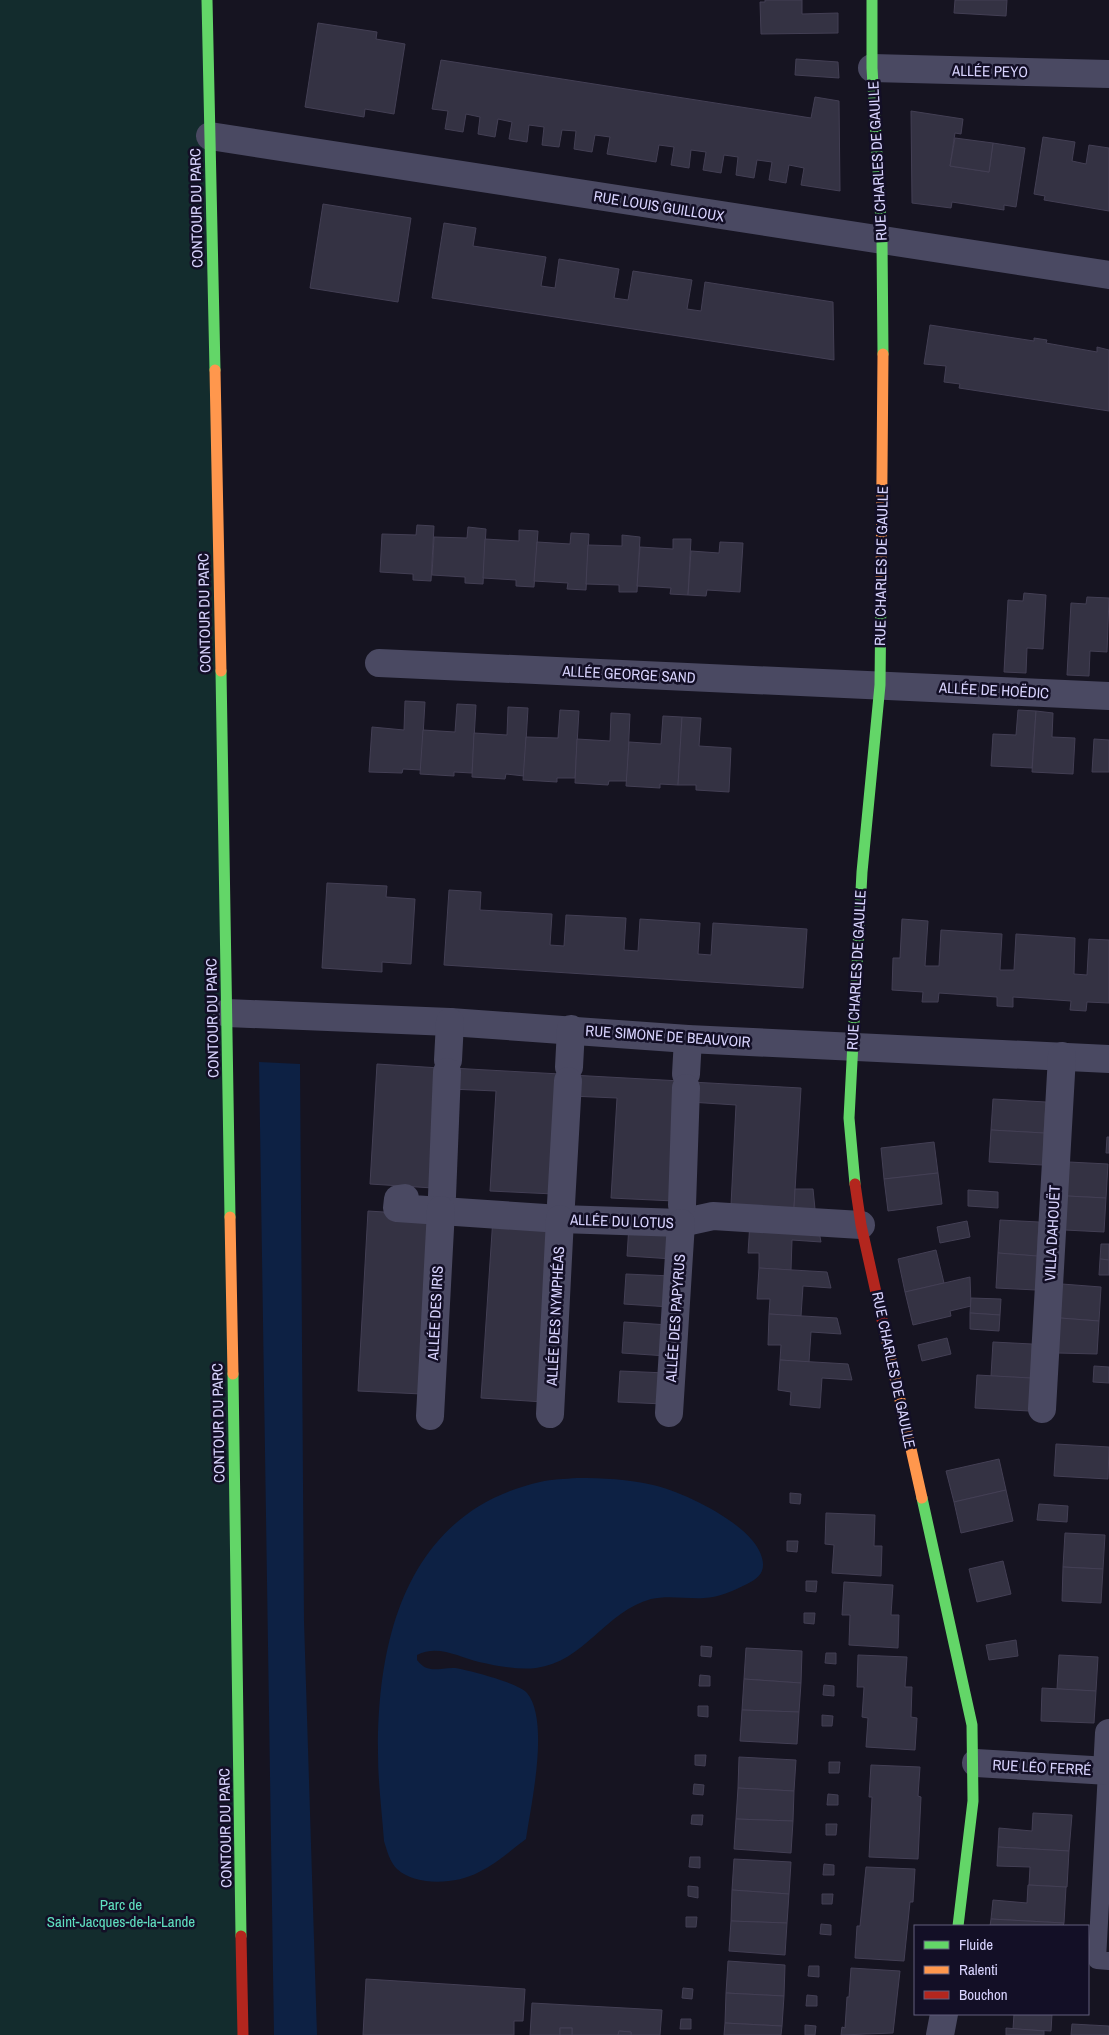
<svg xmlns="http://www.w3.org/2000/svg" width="1109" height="2035" viewBox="0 0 1109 2035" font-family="'Archivo Narrow',sans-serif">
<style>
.green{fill:#132c2d}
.water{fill:#0d2144}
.building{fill:#343243;stroke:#433f54}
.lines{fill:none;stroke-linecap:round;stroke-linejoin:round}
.lane{stroke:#4a4962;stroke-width:18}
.street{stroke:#4a4962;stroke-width:28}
.fast{stroke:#63d668;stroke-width:11}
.slow{stroke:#ff974d;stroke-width:11}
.jam{stroke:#b3261e;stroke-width:11}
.labels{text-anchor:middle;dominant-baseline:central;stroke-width:5;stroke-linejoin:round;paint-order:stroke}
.street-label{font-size:15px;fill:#d9d4ff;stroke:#130f26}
.park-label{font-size:15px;fill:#5fe0c0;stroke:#130f26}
</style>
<rect width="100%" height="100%" fill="#161421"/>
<polygon class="green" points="0,0 207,0 243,2035 0,2035"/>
<g class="water">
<polygon points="259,1062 300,1064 304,1621 317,2035 274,2035"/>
<path d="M577,1478C603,1478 628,1479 653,1485C684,1492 754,1525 762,1558C766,1572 758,1579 747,1584C733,1591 720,1597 704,1598C687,1599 668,1595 651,1599C606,1611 584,1662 536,1668C518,1670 497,1666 479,1662C459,1657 438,1644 417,1655V1660C428,1675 440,1667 455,1668C468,1670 519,1683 527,1693C550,1721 531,1804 526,1839C511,1850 496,1864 479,1872C457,1884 417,1887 397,1869C390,1862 387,1851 384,1841C382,1813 378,1783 378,1754C377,1636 408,1512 540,1482C552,1479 565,1479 577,1478Z"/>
</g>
<g class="building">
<polygon points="765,0 802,0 802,14 838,13 838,33 761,34 760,2 765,2"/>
<polygon points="955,0 1007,0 1006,16 954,13"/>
<polygon points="318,23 377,32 376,39 405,44 394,114 365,109 364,117 305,107"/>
<polygon points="796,59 838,62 839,78 795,75"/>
<polygon points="441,60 811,118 815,97 839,101 840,191 801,185 804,168 789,165 786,183 769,180 772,162 757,160 754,178 736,175 738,157 724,155 721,173 703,170 706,152 691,150 689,168 671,165 674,147 659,145 656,162 607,154 610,137 595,135 592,152 574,149 576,131 562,130 559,147 542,145 544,127 529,125 527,142 509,139 512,122 498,119 495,137 478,134 480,117 466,114 463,132 445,129 448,111 432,109"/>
<polygon points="911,111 963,119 961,134 955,133 950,166 989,172 993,143 1025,148 1016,207 1004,205 1004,210 952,202 951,208 912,203"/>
<polygon points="1043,137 1075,142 1072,161 1086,164 1089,145 1109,148 1109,211 1044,200 1045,196 1034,194"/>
<polygon points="955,138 993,143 989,172 950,166"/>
<polygon points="323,204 411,218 398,302 310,288"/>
<polygon points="444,223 476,228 473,246 546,257 541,286 555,288 559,259 619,269 614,298 628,300 633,271 692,280 687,309 701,311 705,282 833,302 834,360 432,298"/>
<polygon points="930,325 1034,341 1034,338 1047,340 1046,343 1097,352 1097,347 1109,350 1109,411 959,388 960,384 944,382 946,366 924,364"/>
<polygon points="417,525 434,526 431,581 413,580 413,574 380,572 382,534 416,535"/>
<polygon points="468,527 486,529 483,584 465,583 465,577 432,575 434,537 467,538"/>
<polygon points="519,530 538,531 534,587 516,586 516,580 483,578 485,539 519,541"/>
<polygon points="571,533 589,534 586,590 567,589 568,583 534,581 537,542 570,544"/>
<polygon points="622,535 640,537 637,592 619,592 619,585 586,584 588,545 622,546"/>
<polygon points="673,539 691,539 688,595 670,594 671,588 637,586 640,547 673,549"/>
<polygon points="720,542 743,543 740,592 707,590 706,596 688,595 691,551 719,553"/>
<polygon points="1024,593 1046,595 1043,649 1027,648 1026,673 1004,672 1008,600 1023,601"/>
<polygon points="1087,597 1109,598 1107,652 1090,651 1089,676 1067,675 1071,603 1086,604"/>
<polygon points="405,701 425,702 421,770 403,769 402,773 369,772 372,727 404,730"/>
<polygon points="457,704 476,705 472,773 454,772 454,776 420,774 423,730 455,732"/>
<polygon points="508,707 528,708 524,776 506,774 505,779 472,777 474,733 507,735"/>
<polygon points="560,710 579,711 575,778 557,778 557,782 523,780 526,737 558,738"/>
<polygon points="1018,710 1036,711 1032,768 991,766 993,734 1016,735"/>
<polygon points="1036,711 1053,713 1052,737 1075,738 1073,774 1032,772"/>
<polygon points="611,713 630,714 627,781 609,781 608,785 575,783 577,739 610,741"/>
<polygon points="663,716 682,717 678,785 660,784 660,788 626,786 629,742 661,744"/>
<polygon points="682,717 701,718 699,746 731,748 729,792 696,790 696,785 678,785"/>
<polygon points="1094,739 1109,740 1109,772 1092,772"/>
<polygon points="327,883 387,886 386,897 415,899 411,964 382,962 382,972 322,968"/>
<polygon points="449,890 481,892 480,910 552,914 550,945 564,946 566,915 626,918 624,950 638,951 640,919 700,923 698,954 711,955 713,923 807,929 803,988 444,965"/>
<polygon points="902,919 928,921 925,966 939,966 941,930 1002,934 1000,970 1014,970 1016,934 1075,938 1074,974 1087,975 1089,939 1109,940 1109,1003 1087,1002 1086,1011 1070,1010 1071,1001 1013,997 1013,1007 997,1006 997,997 939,993 938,1002 922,1002 923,992 892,990 893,958 900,958"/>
<polygon points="377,1064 440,1068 433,1188 370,1184"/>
<polygon points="451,1068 560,1074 554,1194 490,1191 496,1091 450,1089"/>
<polygon points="571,1075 681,1081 674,1201 611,1198 617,1098 570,1096"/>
<polygon points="691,1082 801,1088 794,1208 731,1205 736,1105 690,1102"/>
<polygon points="993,1099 1046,1102 1044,1133 991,1130"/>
<polygon points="991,1130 1044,1133 1043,1165 989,1162"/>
<polygon points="1107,1137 1109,1137 1109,1153 1106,1153"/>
<polygon points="934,1142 938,1173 884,1179 881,1148"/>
<polygon points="1069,1162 1108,1164 1106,1198 1067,1196"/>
<polygon points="938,1173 942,1204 888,1211 884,1179"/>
<polygon points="795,1189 813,1189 815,1209 794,1208"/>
<polygon points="968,1190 998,1192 998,1208 968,1206"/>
<polygon points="1067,1196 1106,1198 1104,1232 1065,1230"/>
<polygon points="368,1211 432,1215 422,1394 358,1391"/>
<polygon points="493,1217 556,1221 544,1402 481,1398"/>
<polygon points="1000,1220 1039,1222 1037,1256 998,1253"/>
<polygon points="967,1221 970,1237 940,1243 937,1227"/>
<polygon points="750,1222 818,1226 821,1242 792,1240 791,1270 759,1268 759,1253 748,1253"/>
<polygon points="629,1225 675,1228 673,1259 627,1256"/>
<polygon points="1101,1244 1109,1244 1109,1260 1100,1259"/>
<polygon points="936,1250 944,1283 905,1292 898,1259"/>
<polygon points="998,1253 1037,1256 1036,1290 996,1288"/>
<polygon points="1100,1259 1109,1260 1109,1275 1099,1275"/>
<polygon points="759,1268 827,1272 831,1288 803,1286 801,1316 769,1314 770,1299 757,1299"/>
<polygon points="626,1274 672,1276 670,1307 624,1304"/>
<polygon points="970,1277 971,1306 950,1311 951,1316 913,1325 905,1292"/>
<polygon points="1062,1284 1101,1287 1099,1321 1060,1318"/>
<polygon points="971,1298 1001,1299 1000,1315 970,1313"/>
<polygon points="970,1313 1000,1315 999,1331 970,1329"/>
<polygon points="769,1314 837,1318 841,1334 811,1332 809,1362 780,1360 781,1345 768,1345"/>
<polygon points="1060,1318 1099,1321 1097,1354 1058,1353"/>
<polygon points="624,1322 668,1325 667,1356 622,1353"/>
<polygon points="947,1338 951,1354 922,1361 918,1345"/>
<polygon points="993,1342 1032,1344 1031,1378 991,1376"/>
<polygon points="780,1360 848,1364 852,1380 822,1378 820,1408 790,1405 791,1392 778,1390"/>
<polygon points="1094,1366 1109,1367 1109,1383 1093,1382"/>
<polygon points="620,1371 666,1373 664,1404 618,1402"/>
<polygon points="977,1375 1031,1378 1029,1411 975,1408"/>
<polygon points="1056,1444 1109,1447 1108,1479 1054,1476"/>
<polygon points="999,1459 1006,1490 954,1502 946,1471"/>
<polygon points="1006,1490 1013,1521 961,1533 954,1502"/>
<polygon points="790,1493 801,1494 800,1504 790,1503"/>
<polygon points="1039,1504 1068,1506 1067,1522 1037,1520"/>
<polygon points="826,1513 875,1515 874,1546 882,1546 881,1576 832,1573 834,1545 825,1544"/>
<polygon points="1065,1533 1105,1535 1103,1569 1063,1567"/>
<polygon points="787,1541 798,1541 797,1552 787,1551"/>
<polygon points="1003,1561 1011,1594 977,1602 969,1569"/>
<polygon points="1063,1567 1103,1569 1101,1603 1062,1601"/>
<polygon points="806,1581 817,1581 816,1592 806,1591"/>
<polygon points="844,1582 893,1585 891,1615 899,1615 898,1648 849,1645 850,1615 842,1615"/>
<polygon points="804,1613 815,1613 814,1624 804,1623"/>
<polygon points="1016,1640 1018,1656 989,1660 986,1645"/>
<polygon points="701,1646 712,1647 711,1657 701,1656"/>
<polygon points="746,1648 802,1651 801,1683 744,1679"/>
<polygon points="826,1653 836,1653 836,1664 825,1663"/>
<polygon points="858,1655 907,1657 905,1687 912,1687 911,1717 917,1718 915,1750 866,1747 868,1718 862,1717 864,1687 857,1687"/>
<polygon points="1059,1655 1098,1657 1096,1691 1057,1689"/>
<polygon points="700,1675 710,1676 710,1686 699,1686"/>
<polygon points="744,1679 801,1683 799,1712 742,1710"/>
<polygon points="824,1685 834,1686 834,1696 823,1695"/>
<polygon points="1042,1688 1096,1691 1094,1723 1041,1721"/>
<polygon points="698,1706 708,1706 708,1717 698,1716"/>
<polygon points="742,1710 799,1712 797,1744 740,1741"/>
<polygon points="822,1715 833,1716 832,1726 822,1726"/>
<polygon points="695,1755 706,1755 705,1766 695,1765"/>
<polygon points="739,1757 796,1760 794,1791 738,1788"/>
<polygon points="829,1762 840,1762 839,1773 829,1773"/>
<polygon points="871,1765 920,1767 918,1796 921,1797 918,1859 869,1857 872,1797 869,1797"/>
<polygon points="694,1784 704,1785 703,1795 693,1794"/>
<polygon points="738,1788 794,1791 793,1821 736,1819"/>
<polygon points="828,1794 838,1795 838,1805 827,1805"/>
<polygon points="1033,1813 1072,1815 1069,1851 998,1847 999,1828 1032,1831"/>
<polygon points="692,1815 703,1815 702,1825 691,1824"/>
<polygon points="736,1819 793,1821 791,1853 734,1849"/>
<polygon points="826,1824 837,1824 836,1835 826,1835"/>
<polygon points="998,1847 1069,1851 1067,1887 1029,1885 1030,1867 997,1866"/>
<polygon points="690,1857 700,1857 700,1868 689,1867"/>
<polygon points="734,1859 791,1862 789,1894 732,1890"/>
<polygon points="824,1864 834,1865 834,1875 823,1875"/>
<polygon points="866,1867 915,1869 913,1902 910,1902 904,1961 855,1958 857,1926 860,1926"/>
<polygon points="1028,1885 1066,1887 1064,1923 991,1919 993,1900 1027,1903"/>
<polygon points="688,1886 698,1887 698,1898 688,1896"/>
<polygon points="732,1890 789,1894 787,1923 731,1921"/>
<polygon points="822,1894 833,1894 832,1904 822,1904"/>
<polygon points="686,1917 697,1917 696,1927 686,1927"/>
<polygon points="991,1919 1064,1923 1063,1926 990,1926"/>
<polygon points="731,1921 787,1923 785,1955 729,1951"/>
<polygon points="821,1924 831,1925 831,1935 820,1934"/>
<polygon points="728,1961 785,1965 784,1996 726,1993"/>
<polygon points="809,1966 819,1966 819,1977 808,1976"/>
<polygon points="851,1968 900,1971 893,2033 841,2035 842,2027 845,2028 847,1997 849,1997"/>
<polygon points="366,1979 525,1989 523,2021 514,2021 514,2035 363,2035"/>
<polygon points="683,1988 693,1989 692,1999 682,1998"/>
<polygon points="726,1993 784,1996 782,2026 725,2023"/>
<polygon points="807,1995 817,1996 817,2006 806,2006"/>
<polygon points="532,2003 662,2010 660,2035 631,2035 631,2032 619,2031 618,2035 572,2035 572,2028 560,2028 560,2035 530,2035"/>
<polygon points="1014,2014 1052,2014 1051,2031 1013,2029"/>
<polygon points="681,2019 691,2019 691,2029 680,2029"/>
<polygon points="725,2023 782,2026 781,2035 724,2035"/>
<polygon points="1072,2024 1109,2026 1109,2035 1071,2035"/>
<polygon points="805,2025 816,2026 815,2035 805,2035"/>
<rect x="560" y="2028" width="12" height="7"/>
<polygon points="1006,2028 1044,2031 1044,2035 1006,2035"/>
<polygon points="619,2031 631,2032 631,2035 618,2035"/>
</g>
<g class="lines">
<polyline class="lane" points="1107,1771 1097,1960 1109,1961"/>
<g class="street">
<polyline points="872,68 1109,74"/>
<polyline points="210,136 1109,275"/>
<polyline points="379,663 1109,696"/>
<polyline points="227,1013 450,1022 688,1039 1109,1059"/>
<polyline points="448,1060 450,1022"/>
<polyline points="569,1067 571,1029"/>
<polyline points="686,1074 688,1039"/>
<polyline points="442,1196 447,1072"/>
<polyline points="405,1198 398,1199 397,1208 560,1219 681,1223 713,1216 861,1225"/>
<polyline points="561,1204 568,1081"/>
<polyline points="682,1205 686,1088"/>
<polyline points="1042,1409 1062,1056"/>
<polyline points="669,1413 681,1223"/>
<polyline points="550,1414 560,1219"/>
<polyline points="430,1416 441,1210"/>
<polyline points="976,1763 1109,1771"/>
<polyline points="1107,1771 1109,1733"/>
<polyline points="940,2035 944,2014"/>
</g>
<g class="fast">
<polyline points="207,0 215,370"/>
<polyline points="872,0 872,68 882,240 883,354"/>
<polyline points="221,671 230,1217"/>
<polyline points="855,1184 849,1118 862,872 880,685 881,589"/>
<polyline points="233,1374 241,1936"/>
<polyline points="922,1498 972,1725 973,1801 958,1926"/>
</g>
<g class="slow">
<polyline points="215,370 221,671"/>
<polyline points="881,589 883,354"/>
<polyline points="230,1217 233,1374"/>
<polyline points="883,1324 922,1498"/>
</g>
<g class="jam">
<polyline points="855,1184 861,1225 883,1324"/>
<polyline points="241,1936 243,2035"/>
</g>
</g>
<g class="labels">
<g class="street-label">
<text transform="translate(990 71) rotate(1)">ALLÉE PEYO</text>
<text transform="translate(877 161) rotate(-93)">RUE CHARLES DE GAULLE</text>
<text transform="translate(659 206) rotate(9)">RUE LOUIS GUILLOUX</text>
<text transform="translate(196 208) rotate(-91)">CONTOUR DU PARC</text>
<text transform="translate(881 566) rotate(-89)">RUE CHARLES DE GAULLE</text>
<text transform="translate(204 613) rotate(-91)">CONTOUR DU PARC</text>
<text transform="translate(629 674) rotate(3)">ALLÉE GEORGE SAND</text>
<text transform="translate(994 690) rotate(3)">ALLÉE DE HOËDIC</text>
<text transform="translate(856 970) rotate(-87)">RUE CHARLES DE GAULLE</text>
<text transform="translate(212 1018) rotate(-91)">CONTOUR DU PARC</text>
<text transform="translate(668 1036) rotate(4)">RUE SIMONE DE BEAUVOIR</text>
<text transform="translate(622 1221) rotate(2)">ALLÉE DU LOTUS</text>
<text transform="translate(1052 1233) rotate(-87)">VILLA DAHOUËT</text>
<text transform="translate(435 1313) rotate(-87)">ALLÉE DES IRIS</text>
<text transform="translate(555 1316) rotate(-87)">ALLÉE DES NYMPHÉAS</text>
<text transform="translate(675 1318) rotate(-86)">ALLÉE DES PAPYRUS</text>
<text transform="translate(894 1370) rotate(78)">RUE CHARLES DE GAULLE</text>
<text transform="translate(218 1423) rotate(-91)">CONTOUR DU PARC</text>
<text transform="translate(1042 1767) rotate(3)">RUE LÉO FERRÉ</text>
<text transform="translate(225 1828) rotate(-91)">CONTOUR DU PARC</text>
</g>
<g class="park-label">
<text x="121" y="1904">Parc de<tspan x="121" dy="17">Saint-Jacques-de-la-Lande</tspan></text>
</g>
</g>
<rect x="914" y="1925" width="175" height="90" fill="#130f26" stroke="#625e7d"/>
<rect x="924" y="1941" width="25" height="8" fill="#63d668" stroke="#625e7d"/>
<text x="959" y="1950" font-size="15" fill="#d9d4ff">Fluide</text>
<rect x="924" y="1966" width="25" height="8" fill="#ff974d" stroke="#625e7d"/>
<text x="959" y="1975" font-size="15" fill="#d9d4ff">Ralenti</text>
<rect x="924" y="1991" width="25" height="8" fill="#b3261e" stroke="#625e7d"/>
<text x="959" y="2000" font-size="15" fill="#d9d4ff">Bouchon</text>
</svg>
